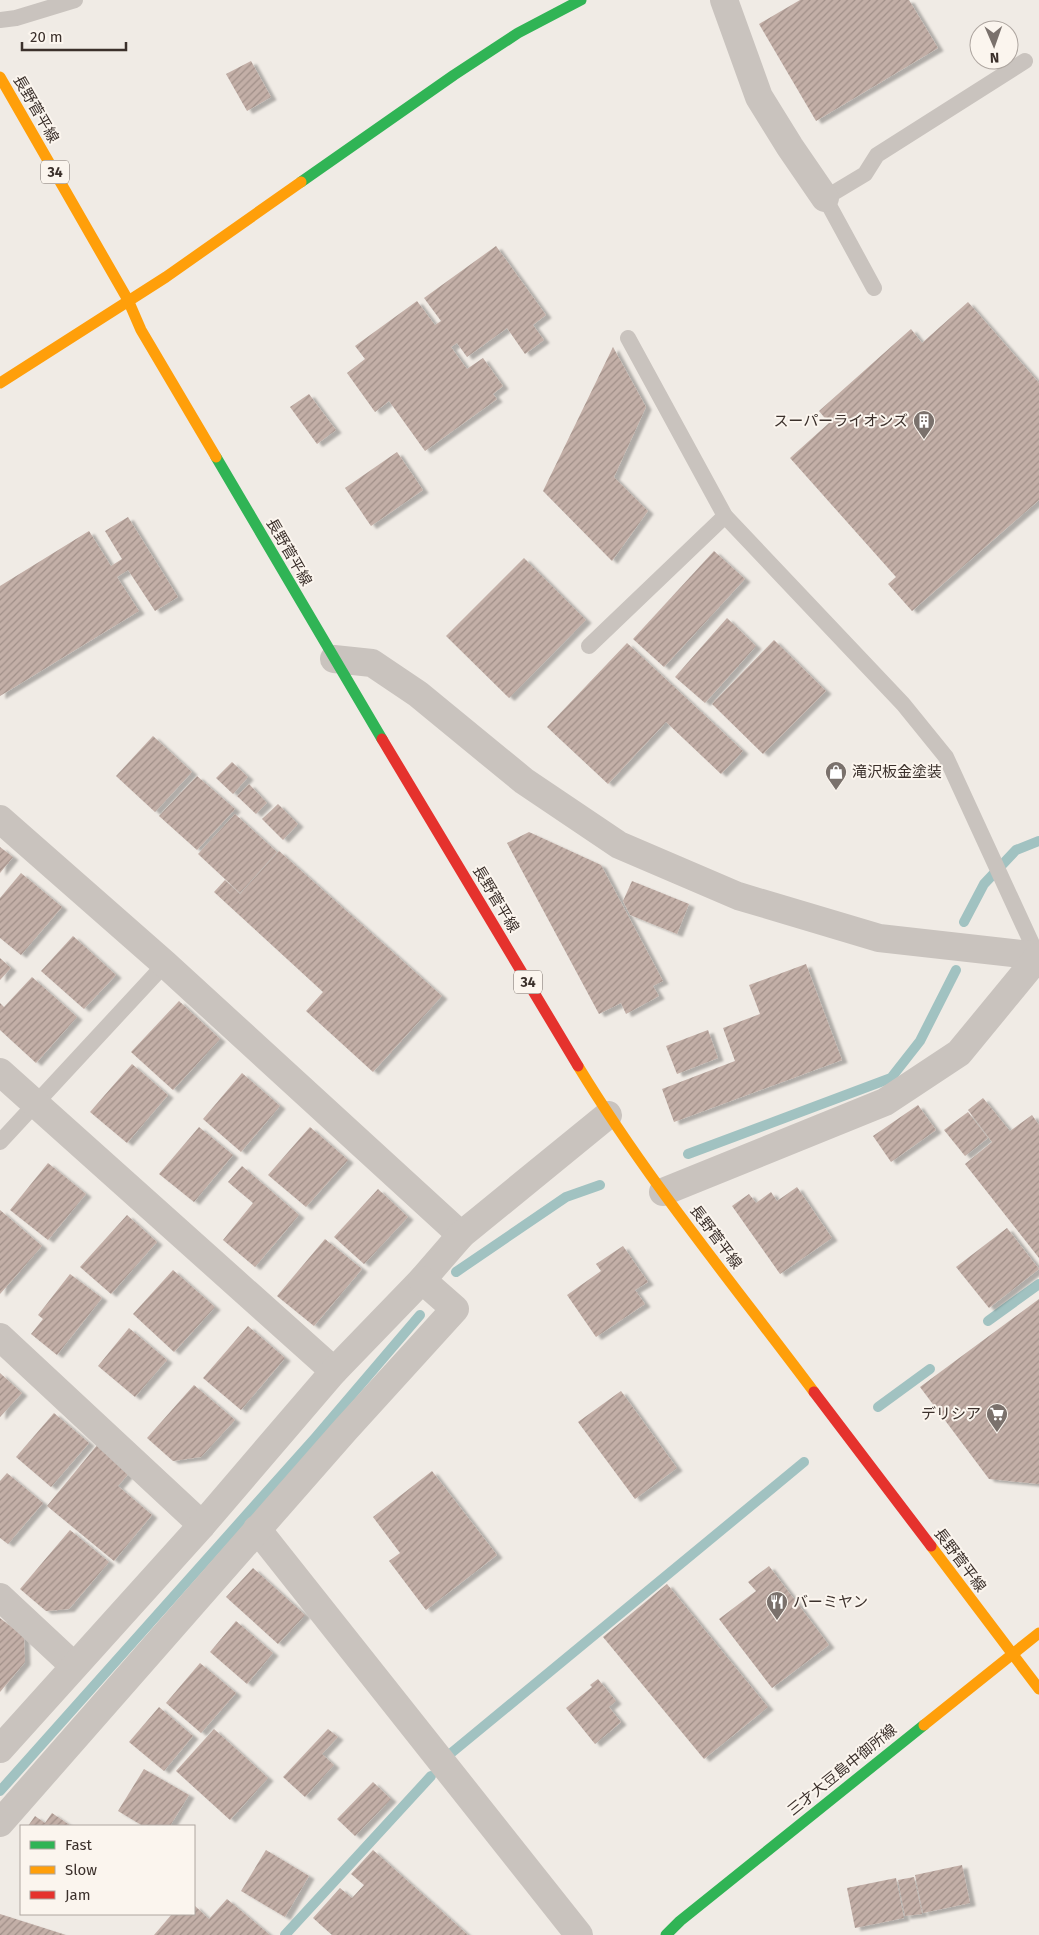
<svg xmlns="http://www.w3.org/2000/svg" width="1039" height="1935" viewBox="0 0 1039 1935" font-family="'Fira Sans','Noto Sans JP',sans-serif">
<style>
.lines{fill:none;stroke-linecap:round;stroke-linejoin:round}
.stream{stroke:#a1c2c1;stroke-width:10}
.building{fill:url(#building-hatch);filter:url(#shadow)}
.lane{stroke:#c9c3be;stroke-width:16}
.street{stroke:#c9c3be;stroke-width:28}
.fast{stroke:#30b455;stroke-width:11}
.slow{stroke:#ff9f0a;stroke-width:11}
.jam{stroke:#e5322d;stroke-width:11}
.labels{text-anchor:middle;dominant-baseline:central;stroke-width:4;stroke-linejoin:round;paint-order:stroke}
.shield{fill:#fbf5ee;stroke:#756b66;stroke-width:1}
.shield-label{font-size:14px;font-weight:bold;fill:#3b302b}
.street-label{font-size:15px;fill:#3b302b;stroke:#fbf5ee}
.poi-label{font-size:15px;fill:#3b302b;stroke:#fbf5ee;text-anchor:end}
</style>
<defs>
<pattern id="building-hatch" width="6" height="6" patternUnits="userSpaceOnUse" patternTransform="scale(1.25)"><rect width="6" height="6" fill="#c3afa7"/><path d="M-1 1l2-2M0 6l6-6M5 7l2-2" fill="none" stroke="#a08f88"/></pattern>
<filter id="shadow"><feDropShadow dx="5.5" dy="3" stdDeviation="1" flood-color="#0004"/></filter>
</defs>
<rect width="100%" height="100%" fill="#f0ebe5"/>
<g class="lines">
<g class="stream">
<polyline points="964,922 984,884 1016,850 1039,841"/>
<polyline points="688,1154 891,1078 920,1041 956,970"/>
<polyline points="456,1272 566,1197 600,1185"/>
<polyline points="988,1321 1039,1284"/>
<polyline points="878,1407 930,1369"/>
<polyline points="450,1754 804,1462"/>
<polyline points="0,1791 315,1438 420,1315"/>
<polyline points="285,1935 431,1776"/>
</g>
</g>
<g class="building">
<polygon points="800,0 909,0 938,48 816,121 759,24"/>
<polygon points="251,61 271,97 247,111 226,74"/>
<polygon points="496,246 546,315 533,325 544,340 525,354 507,328 467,357 457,343 451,347 467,369 483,358 503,386 493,394 497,399 425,451 389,401 375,412 347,373 365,359 355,346 417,301 435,325 441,321 424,298"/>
<polygon points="968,302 1039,383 1039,500 912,611 888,584 896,577 790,458 829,423 819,411 911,329 922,343"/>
<polygon points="613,347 646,407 614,477 648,511 612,561 543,491"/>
<polygon points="309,394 336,430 317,444 290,407"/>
<polygon points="397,452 423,490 371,526 345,488"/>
<polygon points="128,517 178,597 155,611 128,570 117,577 139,611 0,696 0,586 89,531 111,566 122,559 105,531"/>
<polygon points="714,551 745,579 664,667 633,639"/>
<polygon points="524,558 586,620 509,698 446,636"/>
<polygon points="727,618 756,646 705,703 675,677"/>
<polygon points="774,640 826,691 763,754 712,704"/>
<polygon points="627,643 743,751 721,774 666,722 608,784 547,727"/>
<polygon points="153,736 192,772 155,812 116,776"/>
<polygon points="232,762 248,777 233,794 216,778"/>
<polygon points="197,776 235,809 197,850 159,816"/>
<polygon points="249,784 267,803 256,814 237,796"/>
<polygon points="278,804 298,824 283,840 262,819"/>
<polygon points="235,814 277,852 240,893 198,854"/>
<polygon points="529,832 601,865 663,981 653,986 659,996 626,1014 621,1003 599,1014 507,843"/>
<polygon points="0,847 13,857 0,873"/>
<polygon points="279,851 442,996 373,1072 306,1011 323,992 214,892 225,880 240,894"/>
<polygon points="21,873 62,907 21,955 0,938 0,898"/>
<polygon points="632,881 689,904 677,934 630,915 623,901"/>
<polygon points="73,936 116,975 84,1009 41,971"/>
<polygon points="0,958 11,968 0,980"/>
<polygon points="806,964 842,1060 674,1122 662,1089 735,1061 723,1028 760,1014 749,985"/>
<polygon points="32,977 77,1017 36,1063 0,1030 0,1003 4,1007"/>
<polygon points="179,1001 220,1039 173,1090 131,1052"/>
<polygon points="708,1030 718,1058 677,1074 666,1046"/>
<polygon points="132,1064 168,1095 127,1143 90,1112"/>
<polygon points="242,1073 280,1106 241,1152 203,1119"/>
<polygon points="983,1098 1010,1131 1032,1115 1039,1125 1039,1258 965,1164 992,1142 968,1110"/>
<polygon points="918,1105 936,1130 891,1162 873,1136"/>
<polygon points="968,1112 988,1138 965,1156 944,1130"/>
<polygon points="199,1127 233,1155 194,1202 159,1174"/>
<polygon points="310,1127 348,1160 306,1207 268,1175"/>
<polygon points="48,1163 86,1194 48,1240 10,1210"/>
<polygon points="242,1166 299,1215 255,1267 223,1240 253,1203 228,1182"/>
<polygon points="797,1187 832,1238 780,1274 732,1206 749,1194 756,1203 771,1192 777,1201"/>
<polygon points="378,1189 408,1217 364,1264 334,1237"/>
<polygon points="0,1210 42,1246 0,1294"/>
<polygon points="127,1215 157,1242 111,1294 80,1267"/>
<polygon points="1007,1228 1039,1269 989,1308 956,1267"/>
<polygon points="325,1239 362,1269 314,1326 277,1296"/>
<polygon points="623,1246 648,1282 635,1290 645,1304 596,1337 567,1295 601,1271 596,1264"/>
<polygon points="173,1270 215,1307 174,1352 133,1314"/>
<polygon points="70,1274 102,1298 57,1355 31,1334 43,1319 38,1315"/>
<polygon points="1039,1299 1039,1484 989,1479 920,1387"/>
<polygon points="248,1326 285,1358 241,1410 203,1378"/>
<polygon points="129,1328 167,1360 135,1397 98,1366"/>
<polygon points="0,1373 22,1393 0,1417"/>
<polygon points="194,1385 235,1420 201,1457 173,1461 147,1438"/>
<polygon points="621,1391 677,1468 635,1499 578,1422"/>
<polygon points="54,1413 89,1443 51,1487 16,1457"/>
<polygon points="98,1444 131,1471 118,1486 152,1515 114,1561 47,1506"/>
<polygon points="432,1471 497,1555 426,1610 389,1561 400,1553 373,1517"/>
<polygon points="7,1473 43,1503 8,1544 0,1538 0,1481"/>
<polygon points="70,1530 109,1562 69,1609 46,1611 20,1589"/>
<polygon points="769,1566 829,1645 772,1688 719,1619 756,1591 748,1582"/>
<polygon points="253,1568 305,1615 278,1644 226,1597"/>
<polygon points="667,1584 768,1707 704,1759 603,1637"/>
<polygon points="0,1618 24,1637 25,1662 0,1692"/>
<polygon points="236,1621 273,1653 247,1684 210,1652"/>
<polygon points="200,1663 236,1693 201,1733 166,1703"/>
<polygon points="598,1679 616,1701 609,1707 621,1722 595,1744 566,1708 592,1687 590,1685"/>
<polygon points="159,1707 193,1736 164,1771 129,1742"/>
<polygon points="214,1729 268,1778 230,1820 176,1771"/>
<polygon points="328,1729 338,1737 322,1754 334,1765 305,1797 283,1777"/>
<polygon points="144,1769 189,1795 170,1826 143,1826 118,1811"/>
<polygon points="373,1782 391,1799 355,1836 337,1819"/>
<polygon points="52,1813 71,1826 28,1826 35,1816 45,1823"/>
<polygon points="266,1850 309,1876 285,1917 241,1891"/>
<polygon points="373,1850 468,1935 332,1935 313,1918 340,1888 352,1898 364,1885 351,1874"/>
<polygon points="962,1865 970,1903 923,1913 915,1875"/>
<polygon points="914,1877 922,1914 905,1916 898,1880"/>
<polygon points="896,1878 904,1918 855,1928 847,1888"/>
<polygon points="227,1899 270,1935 154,1935 172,1914 194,1914 194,1905 209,1919"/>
<polygon points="0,1914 66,1935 0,1935"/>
</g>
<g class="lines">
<g class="lane">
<polyline points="0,20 16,18 75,0"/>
<polyline points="874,288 825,198 865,174 877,155 1025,61"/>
<polyline points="628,338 725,516 903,704 946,757 1038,957"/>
<polyline points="589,646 725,516"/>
<polyline points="0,1142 165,964"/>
</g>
<g class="street">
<polyline points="724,0 759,97 790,147 825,198"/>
<polyline points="334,659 372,663 418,694 524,781 619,845 738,896 879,938 1039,956"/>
<polyline points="0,819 165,964 461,1235"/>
<polyline points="0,1072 334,1371"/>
<polyline points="663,1192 885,1102 959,1053 1038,957"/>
<polyline points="0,1337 202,1525"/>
<polyline points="257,1529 579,1935"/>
<polyline points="0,1597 74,1666"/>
<polyline points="0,1749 202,1525 334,1371 422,1280 461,1235 608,1115"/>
<polyline points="0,1823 345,1430 455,1309 422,1280"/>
</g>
<g class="fast">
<polyline points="301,182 454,75 518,33 581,0"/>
<polyline points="216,457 382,739"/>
<polyline points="666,1935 680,1921 924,1725"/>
</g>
<g class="slow">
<polyline points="0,77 128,300 141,330 216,457"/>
<polyline points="0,383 166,277 301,182"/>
<path d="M578,1066C648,1181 734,1285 814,1392"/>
<polyline points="931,1546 1039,1689"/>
<polyline points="924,1725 1039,1633"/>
</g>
<g class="jam">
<polyline points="382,739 578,1066"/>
<polyline points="814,1392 931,1546"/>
</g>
</g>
<defs>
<g id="building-pin" transform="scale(1.125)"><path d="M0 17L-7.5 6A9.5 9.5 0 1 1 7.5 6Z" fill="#7a716c" stroke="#fbf5ee"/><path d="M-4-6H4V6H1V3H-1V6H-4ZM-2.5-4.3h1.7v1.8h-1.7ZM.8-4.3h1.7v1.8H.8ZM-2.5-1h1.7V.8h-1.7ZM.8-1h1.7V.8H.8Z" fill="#fff"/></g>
<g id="shop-pin" transform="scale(1.125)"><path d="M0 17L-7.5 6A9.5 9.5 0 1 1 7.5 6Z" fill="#7a716c" stroke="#fbf5ee"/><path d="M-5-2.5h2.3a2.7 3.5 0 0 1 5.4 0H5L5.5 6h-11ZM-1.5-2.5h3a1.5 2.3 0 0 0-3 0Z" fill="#fff"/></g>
<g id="supermarket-pin" transform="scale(1.125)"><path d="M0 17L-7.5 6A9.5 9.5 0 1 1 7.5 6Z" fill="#7a716c" stroke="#fbf5ee"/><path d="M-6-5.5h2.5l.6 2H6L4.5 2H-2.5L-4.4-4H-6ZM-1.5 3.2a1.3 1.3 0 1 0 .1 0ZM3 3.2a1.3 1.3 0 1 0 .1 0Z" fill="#fff"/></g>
<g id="restaurant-pin" transform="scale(1.125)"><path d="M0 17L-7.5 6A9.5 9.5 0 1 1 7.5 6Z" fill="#7a716c" stroke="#fbf5ee"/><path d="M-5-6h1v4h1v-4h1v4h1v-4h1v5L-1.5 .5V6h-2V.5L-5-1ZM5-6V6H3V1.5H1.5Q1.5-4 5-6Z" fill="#fff"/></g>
</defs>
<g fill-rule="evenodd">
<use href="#building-pin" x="924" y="421"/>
<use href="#shop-pin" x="836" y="772"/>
<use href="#supermarket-pin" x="997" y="1414"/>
<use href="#restaurant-pin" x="777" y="1602"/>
</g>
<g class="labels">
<g class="shield">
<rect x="41" y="160.5" width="28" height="23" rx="4"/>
<rect x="514" y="970.5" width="28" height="23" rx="4"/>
</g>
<g class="shield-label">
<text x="55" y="172">34</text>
<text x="528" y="982">34</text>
</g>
<g class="street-label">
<text transform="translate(36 109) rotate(60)">長野菅平線</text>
<text transform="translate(289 552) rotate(60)">長野菅平線</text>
<text transform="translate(496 899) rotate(59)">長野菅平線</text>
<text transform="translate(716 1237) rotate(53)">長野菅平線</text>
<text transform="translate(960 1560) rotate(53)">長野菅平線</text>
<text transform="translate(842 1770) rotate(-39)">三才大豆島中御所線</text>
</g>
<g class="poi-label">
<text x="908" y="421">スーパーライオンズ</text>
<text x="852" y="772" text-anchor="start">滝沢板金塗装</text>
<text x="981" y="1414">デリシア</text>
<text x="793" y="1602" text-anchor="start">バーミヤン</text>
</g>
</g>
<rect x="20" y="1825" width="175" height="90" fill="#fbf5ee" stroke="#aea6a0"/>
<rect x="30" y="1841" width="25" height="8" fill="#30b455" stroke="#aea6a0"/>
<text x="65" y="1850" font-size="15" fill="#3b302b">Fast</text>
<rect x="30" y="1866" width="25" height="8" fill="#ff9f0a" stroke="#aea6a0"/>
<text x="65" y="1875" font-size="15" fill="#3b302b">Slow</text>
<rect x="30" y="1891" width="25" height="8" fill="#e5322d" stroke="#aea6a0"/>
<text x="65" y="1900" font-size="15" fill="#3b302b">Jam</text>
<g transform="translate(994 45) rotate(178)"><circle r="24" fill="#fbf5ee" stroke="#aea6a0"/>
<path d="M0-4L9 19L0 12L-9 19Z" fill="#7a716c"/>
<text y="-8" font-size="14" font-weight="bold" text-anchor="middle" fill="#3b302b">N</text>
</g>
<path d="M22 42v8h104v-8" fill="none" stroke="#3b302b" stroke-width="2.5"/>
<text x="30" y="42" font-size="15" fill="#3b302b" stroke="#fbf5ee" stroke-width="4" paint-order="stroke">20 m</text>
</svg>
